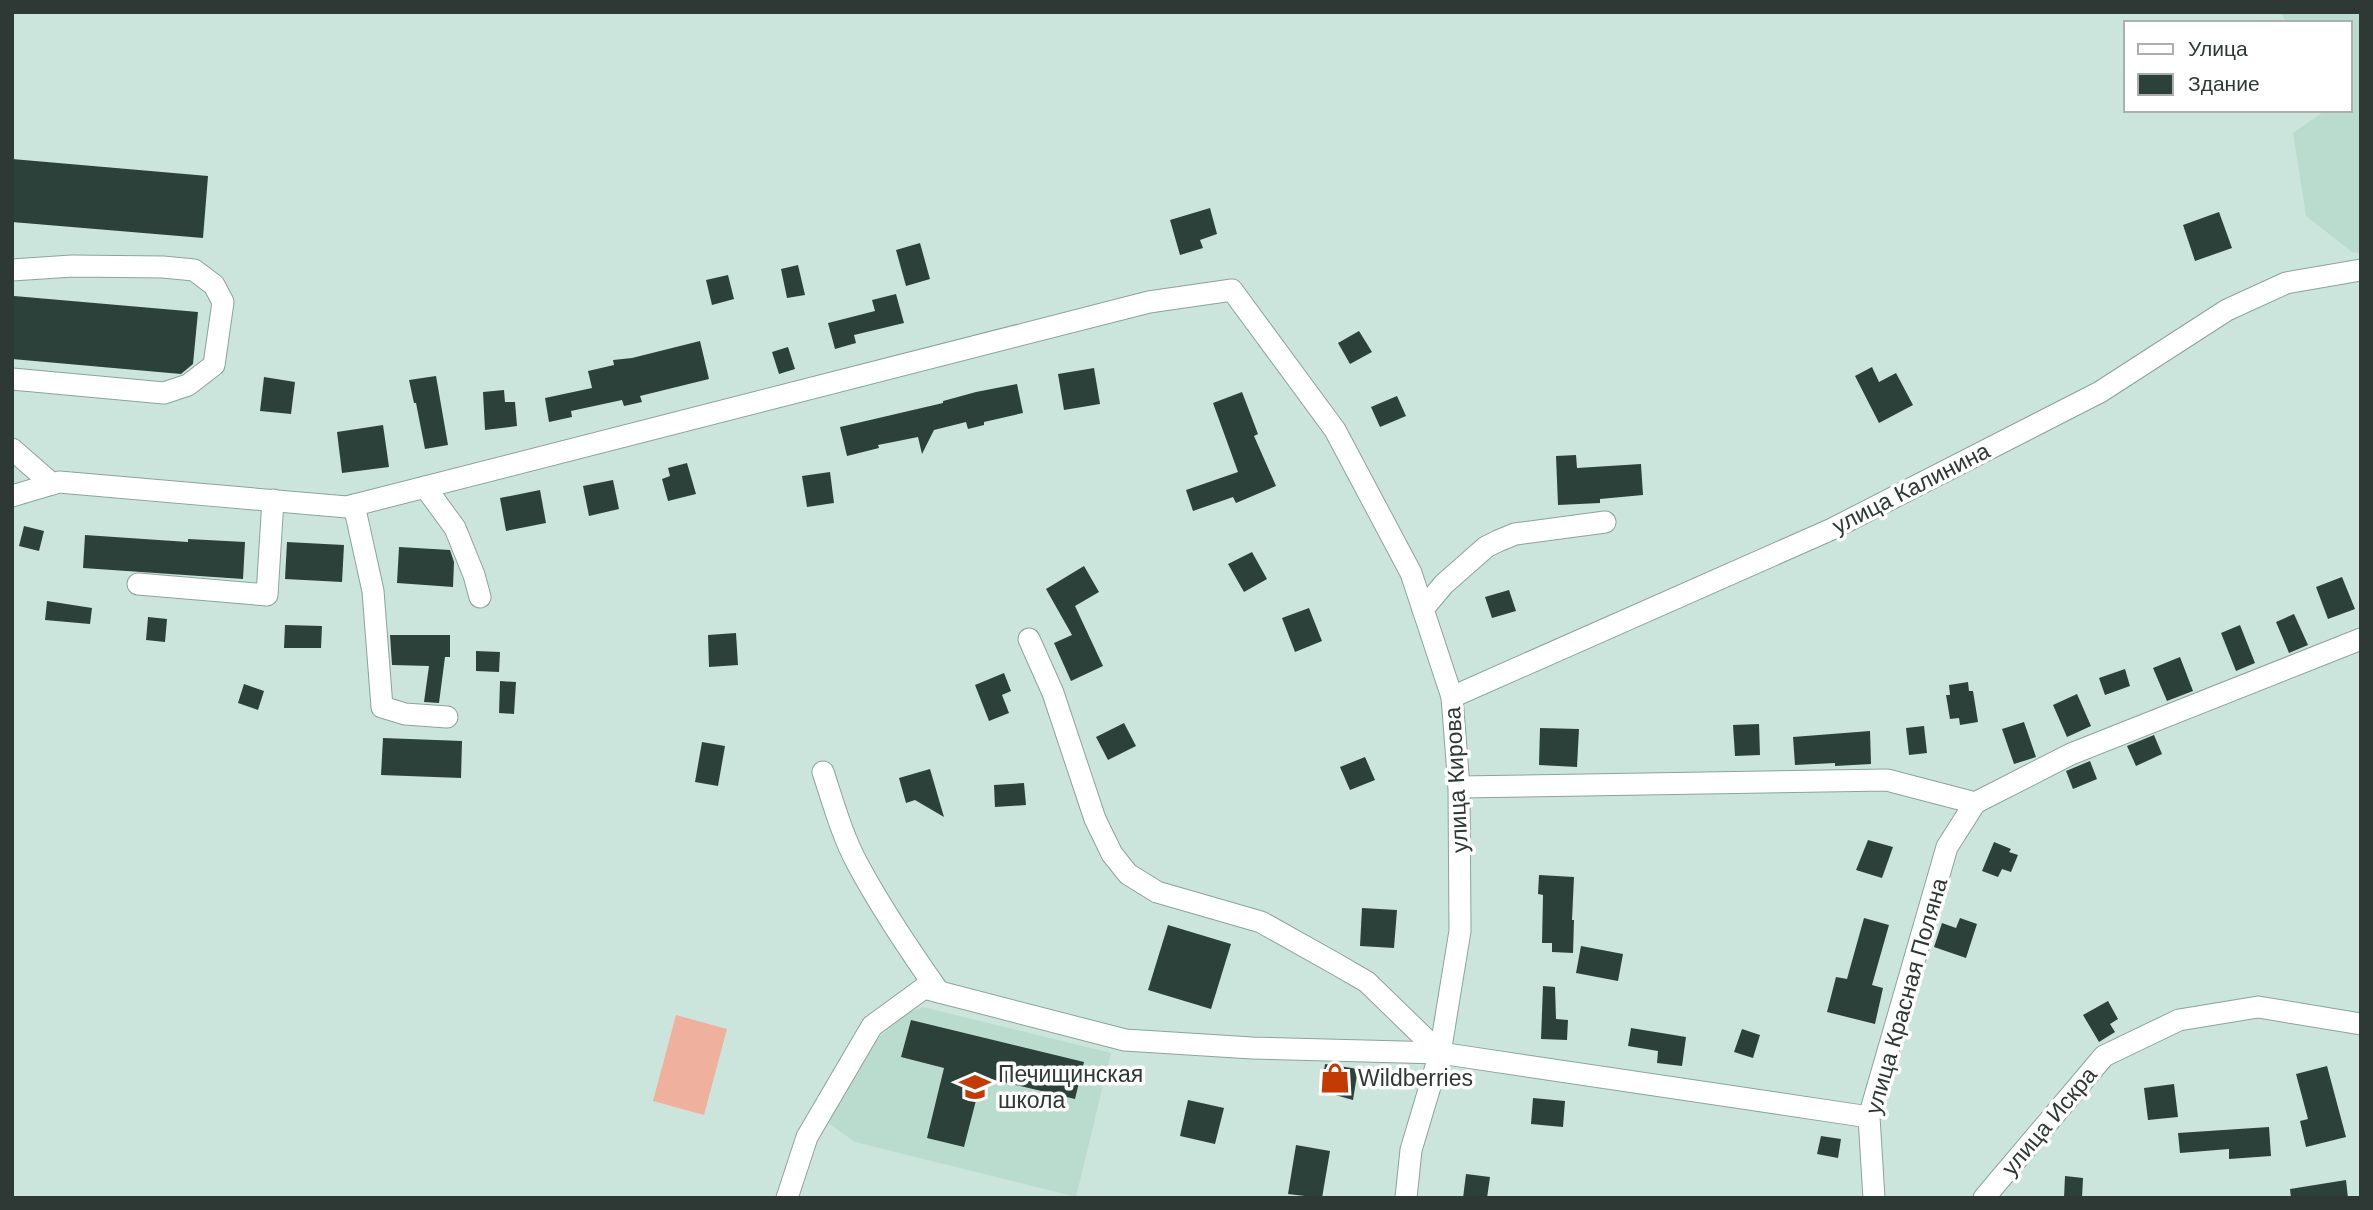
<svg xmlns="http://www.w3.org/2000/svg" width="2373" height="1210" viewBox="0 0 2373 1210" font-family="Helvetica,sans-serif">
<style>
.built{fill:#badccf}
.green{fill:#efb19e}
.building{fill:#2c413a}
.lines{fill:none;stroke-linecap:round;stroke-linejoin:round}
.minor-casing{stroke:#8ba49b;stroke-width:23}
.minor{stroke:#fff;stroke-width:21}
.labels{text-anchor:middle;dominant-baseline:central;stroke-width:7;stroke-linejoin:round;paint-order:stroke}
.street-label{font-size:23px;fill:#2e3834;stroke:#fff}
.poi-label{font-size:23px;fill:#2e3834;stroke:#fff;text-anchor:start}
</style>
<rect width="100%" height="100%" fill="#cce5dc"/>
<g class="built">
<polygon points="2280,12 2361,12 2361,253 2352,252 2306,216 2293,133 2326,110 2350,110 2350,23 2287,23"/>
<polygon points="923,1007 1111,1053 1076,1197 855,1142 825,1121 877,1040 900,1016"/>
</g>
<polygon class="green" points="676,1015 727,1029 704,1115 653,1101"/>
<g class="building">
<polygon points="12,159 208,176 203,238 12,222"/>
<polygon points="1210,208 1217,234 1200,240 1203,248 1180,255 1170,220"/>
<polygon points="2219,212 2232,248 2195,261 2183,225"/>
<polygon points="920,243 930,279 906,286 896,250"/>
<polygon points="798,265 805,295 787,298 781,269"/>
<polygon points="728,275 734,299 712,305 706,280"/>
<polygon points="896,294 904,323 854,335 856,343 835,349 828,323 875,311 872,300"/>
<polygon points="14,296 198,312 193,364 181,374 12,359"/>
<polygon points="1359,331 1372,352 1350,364 1338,343"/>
<polygon points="700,341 709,379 640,396 642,402 624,406 622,400 571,411 572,417 549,422 545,398 592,388 588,371 614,365 613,360 632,358"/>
<polygon points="788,347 795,369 779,374 772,352"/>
<polygon points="1872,367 1879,382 1896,373 1913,405 1879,423 1855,376"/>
<polygon points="1094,368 1100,404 1064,410 1058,374"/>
<polygon points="436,376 448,445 425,449 416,403 414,403 409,380"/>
<polygon points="264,377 295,382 291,414 260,411"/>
<polygon points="1017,384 1023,413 984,422 984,425 968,429 966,422 934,430 922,454 918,437 878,445 879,448 847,456 840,427 943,403 943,401 976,392"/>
<polygon points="504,390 505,402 515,402 517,426 485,430 483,392"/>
<polygon points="1242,392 1258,434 1254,436 1276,486 1236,503 1233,497 1193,511 1186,490 1238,472 1213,403"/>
<polygon points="1397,396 1406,416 1380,427 1371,407"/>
<polygon points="383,425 389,467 342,473 337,432"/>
<polygon points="1576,455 1577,468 1641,464 1643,495 1600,499 1600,503 1558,505 1556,456"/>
<polygon points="687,463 696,494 668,501 662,479 670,476 668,468"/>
<polygon points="830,472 834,503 807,507 802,476"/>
<polygon points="613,480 619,509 589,516 583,486"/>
<polygon points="540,490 546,523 506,531 500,498"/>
<polygon points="24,526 44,531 39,551 19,546"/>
<polygon points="85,535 188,542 188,539 245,542 243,579 83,568"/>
<polygon points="287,542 344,545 342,582 285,579"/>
<polygon points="399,547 450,550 454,562 453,587 397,583"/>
<polygon points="1252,552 1267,579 1244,592 1228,564"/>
<polygon points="1084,566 1099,592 1075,606 1103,666 1071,681 1054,643 1072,635 1046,589"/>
<polygon points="2342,577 2355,609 2328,619 2316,587"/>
<polygon points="1509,590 1516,611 1492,618 1485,597"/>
<polygon points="47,601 92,608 90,624 45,620"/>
<polygon points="1309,608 1322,641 1295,652 1282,618"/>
<polygon points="2294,614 2308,645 2289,653 2276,622"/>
<polygon points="148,617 167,619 165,642 146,640"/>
<polygon points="285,625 322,626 321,648 284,648"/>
<polygon points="2240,625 2255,663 2236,671 2221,633"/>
<polygon points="736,633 738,665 709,667 708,635"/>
<polygon points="390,635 450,635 450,657 445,657 439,703 424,702 429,666 392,665"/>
<polygon points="476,651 500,652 499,672 476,671"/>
<polygon points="2180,657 2193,691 2167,701 2153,668"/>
<polygon points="2125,669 2130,686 2105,695 2099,678"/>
<polygon points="1004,673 1011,691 1002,695 1009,713 989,721 975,685"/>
<polygon points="500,681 516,682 514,714 499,713"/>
<polygon points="1968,682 1969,691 1973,691 1978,722 1960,725 1959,718 1950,719 1946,695 1950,695 1949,685"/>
<polygon points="244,684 264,691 258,710 238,703"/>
<polygon points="2077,694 2091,726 2067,737 2053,705"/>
<polygon points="2024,722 2036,757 2014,764 2002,729"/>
<polygon points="1124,723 1136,746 1108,760 1096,737"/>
<polygon points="1759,724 1760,755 1735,756 1733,725"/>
<polygon points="1924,726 1927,753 1909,755 1906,728"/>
<polygon points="1540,728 1579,729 1577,767 1539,765"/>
<polygon points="1870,731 1871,764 1835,766 1835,763 1795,765 1793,737"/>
<polygon points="2154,735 2162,754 2136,766 2127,746"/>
<polygon points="383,738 462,741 461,778 381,775"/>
<polygon points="702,742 725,746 718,786 695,782"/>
<polygon points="1365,757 1375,780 1350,790 1340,767"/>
<polygon points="2090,761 2097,779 2073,789 2066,771"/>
<polygon points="930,769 944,817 915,800 906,803 899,778"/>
<polygon points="1024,783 1026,805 995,807 994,785"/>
<polygon points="1868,840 1893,847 1882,878 1856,870"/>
<polygon points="1994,842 2011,849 2009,852 2018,855 2011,872 2002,869 1998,877 1982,871"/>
<polygon points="1539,875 1574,877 1572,920 1574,920 1573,953 1552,952 1552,943 1542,943 1543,895 1538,894"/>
<polygon points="1362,908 1397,910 1394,948 1360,946"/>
<polygon points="1864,918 1889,925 1872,985 1883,988 1875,1024 1827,1012 1836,977 1847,979"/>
<polygon points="1960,918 1977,924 1966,958 1934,947 1942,923 1956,928"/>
<polygon points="1168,925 1231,944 1211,1009 1148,990"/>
<polygon points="1581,946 1623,954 1618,981 1576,973"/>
<polygon points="1543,986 1555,987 1556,1019 1568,1020 1567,1040 1541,1039"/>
<polygon points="2108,1001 2118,1019 2110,1024 2115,1032 2099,1042 2083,1015"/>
<polygon points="911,1020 1084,1062 1075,1099 982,1077 964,1147 927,1138 944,1068 901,1057"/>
<polygon points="1631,1028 1686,1037 1682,1066 1657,1063 1658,1051 1628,1046"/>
<polygon points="1742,1029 1760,1035 1753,1058 1734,1052"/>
<polygon points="1325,1064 1358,1069 1353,1100 1321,1091"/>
<polygon points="2327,1066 2346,1137 2306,1147 2300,1121 2308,1119 2296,1074"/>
<polygon points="2174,1084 2178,1117 2148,1120 2144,1088"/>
<polygon points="1533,1098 1565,1101 1563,1127 1531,1124"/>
<polygon points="1188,1100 1224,1108 1215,1144 1180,1136"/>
<polygon points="2269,1127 2271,1156 2229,1159 2229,1149 2180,1153 2178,1133"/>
<polygon points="1821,1136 1841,1139 1838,1158 1817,1154"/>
<polygon points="1296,1145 1330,1151 1322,1198 1288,1194"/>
<polygon points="1466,1174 1490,1177 1487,1198 1463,1198"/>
<polygon points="2065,1176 2083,1178 2082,1198 2064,1198"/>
<polygon points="2346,1180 2348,1198 2291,1198 2290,1189"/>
</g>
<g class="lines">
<g class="minor-casing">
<g id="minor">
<polyline points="12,270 72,266 163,267 194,270 214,285 223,302 214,365 188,385 164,393 12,379"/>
<polyline points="12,449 52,484"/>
<polyline points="425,487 455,528 474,575 480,597"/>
<polyline points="12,496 59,482 347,507 1149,302 1232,290 1335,430 1411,573 1452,697 1459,787 1460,931 1440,1053 1411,1150 1406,1198"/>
<polyline points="354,505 373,591 382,707 405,714 447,717"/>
<polyline points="138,584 267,595 273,500"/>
<polyline points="1423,609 1444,584 1486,547 1498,541 1515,534 1605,522"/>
<polyline points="1029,639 1053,693 1095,819 1112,854 1128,874 1157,892 1261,922 1336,964 1367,982 1440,1053"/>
<polyline points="1452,697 1832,529 2100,392 2227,310 2286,283 2361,270"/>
<path d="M823,772C833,802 842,835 857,863C881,908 910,951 939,992"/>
<polyline points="1459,787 1887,780 1975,803 2071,754 2361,639"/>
<polyline points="787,1198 807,1137 872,1026 924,988 1125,1040 1252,1048 1440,1053 1869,1117"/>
<polyline points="1874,1198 1869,1117 1947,847 1975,803"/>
<polyline points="1984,1198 2104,1056 2179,1020 2258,1007 2361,1024"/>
</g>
</g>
<use href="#minor" class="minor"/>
</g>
<defs>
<g id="shop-bare" transform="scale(2.415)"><path d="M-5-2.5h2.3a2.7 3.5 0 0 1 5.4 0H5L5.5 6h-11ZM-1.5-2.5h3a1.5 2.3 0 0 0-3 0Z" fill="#c23a04" stroke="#fff" stroke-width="2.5" paint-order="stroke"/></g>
<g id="school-bare" transform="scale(2.415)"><path d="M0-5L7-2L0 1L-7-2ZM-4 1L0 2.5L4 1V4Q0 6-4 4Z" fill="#c23a04" stroke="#fff" stroke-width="2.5" paint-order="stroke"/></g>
</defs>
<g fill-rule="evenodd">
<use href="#shop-bare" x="1335" y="1078"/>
<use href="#school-bare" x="975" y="1087"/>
</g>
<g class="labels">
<g class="street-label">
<text transform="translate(1911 488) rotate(-27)">улица Калинина</text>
<text transform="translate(1456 780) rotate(-93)">улица Кирова</text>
<text transform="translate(1906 996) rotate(-74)">улица Красная Поляна</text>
<text transform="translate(2049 1121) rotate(-50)">улица Искра</text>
</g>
<g class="poi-label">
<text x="998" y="1074">Печищинская<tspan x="998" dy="26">школа</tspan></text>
<text x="1358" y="1078">Wildberries</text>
</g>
</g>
<rect width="2373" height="1210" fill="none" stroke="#2e3834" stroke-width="28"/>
<rect x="2124" y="21" width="228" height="91" fill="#ffffff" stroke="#abafae" stroke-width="2"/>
<rect x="2138" y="44" width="35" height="10" fill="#ffffff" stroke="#abafae" stroke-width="2"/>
<text x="2188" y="56" font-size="21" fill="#2e3834">Улица</text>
<rect x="2138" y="74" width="35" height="21" fill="#2c413a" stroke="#abafae" stroke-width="2"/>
<text x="2188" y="91" font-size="21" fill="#2e3834">Здание</text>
</svg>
